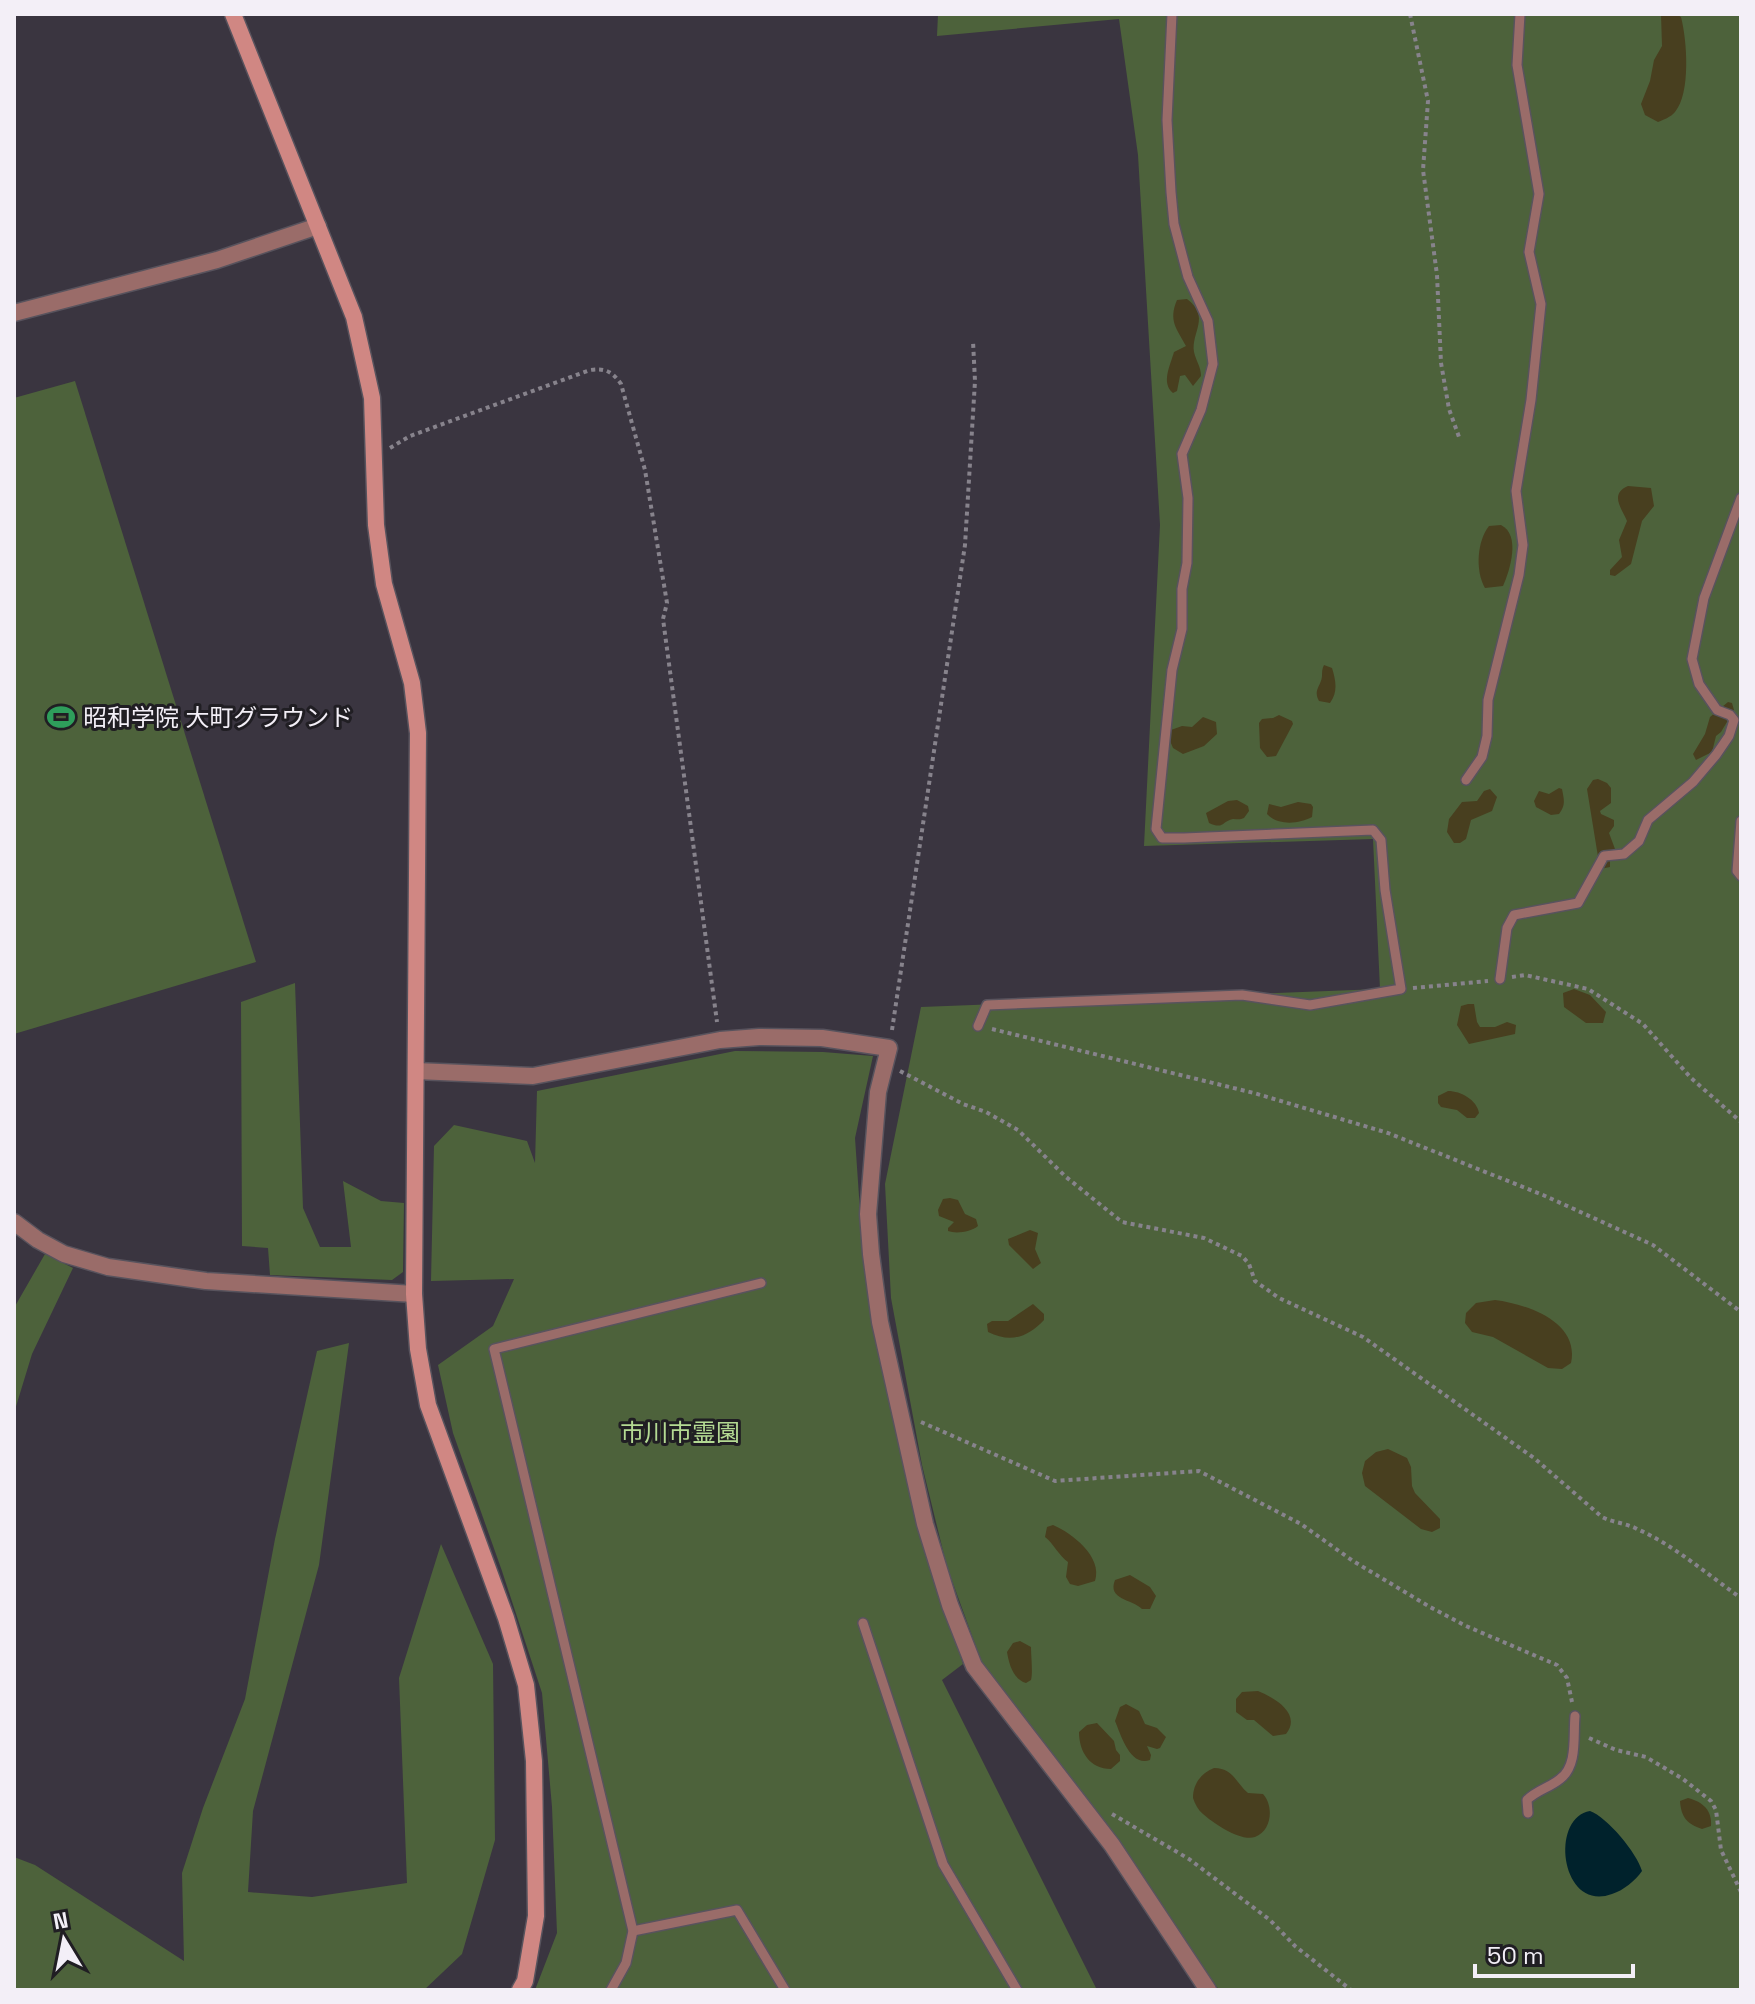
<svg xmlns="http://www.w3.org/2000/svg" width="1755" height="2004" viewBox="0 0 1755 2004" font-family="'Space Grotesk','Noto Sans JP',sans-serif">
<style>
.green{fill:#4d623b}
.sand{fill:#483f1f}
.water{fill:#00222c}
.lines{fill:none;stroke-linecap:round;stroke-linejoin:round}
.lane-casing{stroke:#58535d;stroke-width:12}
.street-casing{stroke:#58535d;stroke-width:19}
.secondary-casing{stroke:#58535d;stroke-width:19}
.path{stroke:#87838c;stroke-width:4;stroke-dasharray:4 4;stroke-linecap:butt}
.lane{stroke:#9a6c69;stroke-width:9}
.street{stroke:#9a6c69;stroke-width:16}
.secondary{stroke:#d08783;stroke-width:16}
.labels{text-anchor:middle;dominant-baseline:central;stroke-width:6;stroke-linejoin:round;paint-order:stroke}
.poi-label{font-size:24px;fill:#f3eff7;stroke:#201e23;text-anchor:start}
.park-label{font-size:24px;fill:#b4da93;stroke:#201e23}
</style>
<rect width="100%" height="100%" fill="#3a3540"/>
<g class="green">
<polygon points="938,14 1741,14 1741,1990 1219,1990 1116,1842 982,1663 947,1567 922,1465 891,1298 885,1184 921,1007 1380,989 1373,839 1144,846 1160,525 1138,155 1119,19 937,36"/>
<polygon points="75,381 256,962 14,1034 14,398"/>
<polygon points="295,983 303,1208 320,1247 351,1247 343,1181 381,1201 404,1203 403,1272 392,1280 270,1275 268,1248 242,1246 241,1002"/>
<polygon points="735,1051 823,1052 873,1056 855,1138 864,1269 914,1507 963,1664 942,1680 1097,1990 535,1990 557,1933 552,1807 542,1693 502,1571 453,1433 438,1365 493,1326 514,1279 431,1281 434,1146 454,1125 527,1141 535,1163 537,1091"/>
<polygon points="45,1254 73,1268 32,1354 14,1413 14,1308"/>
<polygon points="349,1343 319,1565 253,1811 248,1892 312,1897 407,1883 399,1678 441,1544 493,1664 495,1840 462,1954 424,1990 14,1990 14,1857 35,1865 184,1961 182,1873 203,1808 245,1699 275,1539 317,1351"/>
</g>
<g class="sand">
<path d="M1661,14H1676L1681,17C1687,40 1691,93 1675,112C1671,117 1663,120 1658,122L1645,115L1641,104L1650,81L1654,60L1662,46Z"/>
<path d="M1187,299C1211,317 1191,332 1194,352C1196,361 1201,367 1201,376L1193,386L1185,375L1180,376L1177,391L1173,393C1161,383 1170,366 1174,352L1186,346C1177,329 1168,321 1177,300Z"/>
<path d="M1628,486L1651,488L1654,506L1642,521L1631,564L1615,576L1610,575V570L1622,557L1619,540L1627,521C1622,509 1609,494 1628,486Z"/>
<path d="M1501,525C1521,535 1510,570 1503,586L1485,588C1475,571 1477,541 1489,526Z"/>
<path d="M1324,665L1332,668C1336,681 1338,692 1330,703L1319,701C1313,689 1321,687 1322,676C1322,672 1322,669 1324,665Z"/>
<polygon points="1728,702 1732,703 1734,710 1721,732 1716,736 1712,752 1696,760 1693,754 1705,734 1710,717"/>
<polygon points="1279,715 1292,721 1293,724 1276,756 1267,757 1260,748 1259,723 1262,719 1273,718"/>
<polygon points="1203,717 1216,722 1217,734 1204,746 1183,754 1173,748 1168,736 1171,730 1182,726 1192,727"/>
<polygon points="1598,779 1607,783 1611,788 1611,803 1600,811 1601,814 1614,820 1614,826 1609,833 1615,849 1610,859 1610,867 1600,869 1587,789 1593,780"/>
<path d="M1559,788L1562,789C1564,800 1566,805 1559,814L1551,815L1536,807L1534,801L1539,791L1549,794Z"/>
<polygon points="1490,789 1497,797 1492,811 1471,820 1466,839 1460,843 1454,843 1447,832 1449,819 1462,802 1477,801 1484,791"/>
<path d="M1237,800L1248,806L1249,811L1244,818C1240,820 1237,819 1233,819C1222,821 1224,830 1209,823L1206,813L1228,801Z"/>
<path d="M1298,802L1311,804L1313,807L1312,817C1299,824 1278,826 1267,814L1269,804L1281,807Z"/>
<polygon points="1574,989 1590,995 1606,1012 1603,1023 1586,1023 1564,1007 1563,993"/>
<polygon points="1468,1004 1474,1004 1477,1022 1480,1027 1495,1027 1507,1022 1516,1025 1515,1034 1469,1044 1457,1025 1461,1006"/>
<path d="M1448,1091C1461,1091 1477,1100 1479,1113L1475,1118H1467L1457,1110L1441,1107L1438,1103V1096Z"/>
<path d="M950,1198L958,1200L965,1214L976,1219L978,1226C971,1232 956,1234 948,1231V1228L954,1222L939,1216L938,1210L943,1199Z"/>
<polygon points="1030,1230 1038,1233 1035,1249 1041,1263 1033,1269 1009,1245 1008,1239"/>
<path d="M1495,1300C1527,1304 1580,1322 1571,1363L1562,1369L1548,1368L1493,1337L1472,1332L1465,1323L1466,1313L1476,1303Z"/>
<path d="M1033,1304L1044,1314V1320C1027,1338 1010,1343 988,1332L987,1324L992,1321H1008Z"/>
<polygon points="1388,1449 1407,1458 1411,1467 1412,1486 1415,1493 1440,1519 1440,1528 1432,1532 1421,1529 1365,1486 1362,1473 1365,1461 1376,1452"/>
<path d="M1053,1525C1072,1533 1103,1557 1095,1581L1078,1586L1070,1584L1066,1577L1068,1562C1059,1556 1054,1544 1045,1537L1047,1527Z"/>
<path d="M1130,1575L1150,1587L1156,1596L1150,1609H1142C1132,1599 1107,1600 1115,1580Z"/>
<path d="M1020,1641L1031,1647C1031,1656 1033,1673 1031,1680L1026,1683C1013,1679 1009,1664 1007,1652L1013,1643Z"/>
<path d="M1258,1691C1275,1698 1302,1714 1286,1734L1273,1736L1254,1720H1247L1236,1712V1699L1242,1692Z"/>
<path d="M1126,1704L1139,1711L1145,1724L1157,1728L1166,1737L1160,1748L1157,1749L1147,1746L1151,1755L1150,1760C1130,1767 1121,1735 1115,1721L1120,1707Z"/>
<path d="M1097,1723L1114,1741L1116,1750L1120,1755V1761L1111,1769C1090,1769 1079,1752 1079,1732L1087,1725Z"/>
<path d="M1214,1768C1233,1768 1236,1783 1248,1793L1263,1794C1274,1806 1272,1831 1255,1837C1241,1842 1213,1823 1203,1814C1198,1810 1195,1804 1193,1798C1193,1784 1201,1773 1214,1768Z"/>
<path d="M1688,1798C1703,1802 1712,1810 1711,1826L1702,1829C1687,1824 1681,1817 1680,1801Z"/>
</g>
<path class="water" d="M1590,1811C1607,1817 1637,1853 1642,1871C1635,1881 1624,1890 1612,1894C1561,1913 1549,1818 1590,1811Z"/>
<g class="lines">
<g class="lane-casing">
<g id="lane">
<polyline points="1466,780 1482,757 1487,736 1488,700 1519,575 1523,545 1516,491 1531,400 1541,304 1529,252 1539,194 1517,65 1520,14"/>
<polyline points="1741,821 1737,871 1741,876"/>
<polyline points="1500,979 1507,928 1514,915 1578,903 1604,856 1624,854 1639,841 1648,820 1693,782 1716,755 1729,736 1734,720 1730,715 1717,710 1699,684 1692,659 1704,598 1741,498"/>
<polyline points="978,1026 987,1005 1242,995 1310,1005 1401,989 1385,890 1381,840 1373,830 1184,838 1162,838 1156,829 1172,670 1182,629 1182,589 1187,563 1188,498 1182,454 1201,410 1213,364 1208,321 1188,277 1174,224 1171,192 1167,120 1172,14"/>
<polyline points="863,1623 943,1864 1017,1990"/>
<path d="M1528,1813L1527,1800C1537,1790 1549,1788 1560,1779C1578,1766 1573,1736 1575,1716"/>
<polyline points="633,1931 737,1910 785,1990"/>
<polyline points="611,1990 626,1963 633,1931 494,1349 761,1283"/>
</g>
</g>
<g class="street-casing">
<g id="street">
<polyline points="14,313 217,260 318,226"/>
<polyline points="416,1071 533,1076 720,1040 759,1037 822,1038 889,1048 878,1092 868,1214 871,1254 880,1322 925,1524 950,1605 974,1666 1112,1845 1208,1990"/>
<polyline points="14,1222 38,1240 64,1254 108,1267 206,1281 414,1294"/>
</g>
</g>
<g class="secondary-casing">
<polyline id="secondary" points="233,14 354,317 372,398 376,525 384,584 412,683 418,733 414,1294 418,1349 428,1405 506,1618 526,1685 534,1761 536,1916 525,1981 520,1990"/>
</g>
<g class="path">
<polyline points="1410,14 1428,101 1423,170 1437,275 1441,363 1449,409 1459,437"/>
<path d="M390,448L410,436L590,370C605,368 612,371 621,384L645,470L667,603L663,619L717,1022"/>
<polyline points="1512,977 1525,975 1588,989 1643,1024 1691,1078 1741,1122"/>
<polyline points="1413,988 1488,981"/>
<polyline points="992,1029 1254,1093 1388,1133 1543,1195 1653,1245 1741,1312"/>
<polyline points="892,1030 965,545 975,381 973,341"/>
<path d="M900,1071L963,1104L986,1112L1018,1130L1066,1177L1122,1222L1204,1238L1242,1256L1249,1264L1255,1281L1279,1298L1363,1337L1534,1458L1602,1517C1614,1523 1626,1523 1637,1529C1674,1545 1708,1575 1741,1598"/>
<polyline points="921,1422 1055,1481 1199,1471 1301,1524 1353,1561 1430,1607 1466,1626 1557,1665 1567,1678 1572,1702"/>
<polyline points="1589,1738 1616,1750 1646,1757 1683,1779 1711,1801 1716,1810 1721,1850 1741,1892"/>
<polyline points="1112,1814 1189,1859 1270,1920 1295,1946 1351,1990"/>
</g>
<use href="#lane" class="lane"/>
<use href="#street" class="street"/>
<use href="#secondary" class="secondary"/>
</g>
<defs>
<g id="stadium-bare" transform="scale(2.16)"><path d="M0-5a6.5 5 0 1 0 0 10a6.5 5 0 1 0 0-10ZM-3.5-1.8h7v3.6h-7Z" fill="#2e9e5b" stroke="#201e23" stroke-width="2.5" paint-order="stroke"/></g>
</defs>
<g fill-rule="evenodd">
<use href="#stadium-bare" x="61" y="717"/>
</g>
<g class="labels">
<g class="poi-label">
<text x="83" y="717">昭和学院 大町グラウンド</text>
</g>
<g class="park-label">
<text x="680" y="1432">市川市霊園</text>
</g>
</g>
<rect width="1755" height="2004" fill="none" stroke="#f3eff7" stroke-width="32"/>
<g transform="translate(64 1940) rotate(350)" stroke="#201e23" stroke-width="6" paint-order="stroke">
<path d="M0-6L14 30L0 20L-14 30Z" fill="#f3eff7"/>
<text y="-12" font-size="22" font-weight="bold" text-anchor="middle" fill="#f3eff7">N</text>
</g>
<path d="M1475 1964v12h158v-12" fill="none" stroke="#f3eff7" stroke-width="4"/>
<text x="1487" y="1964" font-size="24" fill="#f3eff7" stroke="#201e23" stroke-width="6" paint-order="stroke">50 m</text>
</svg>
